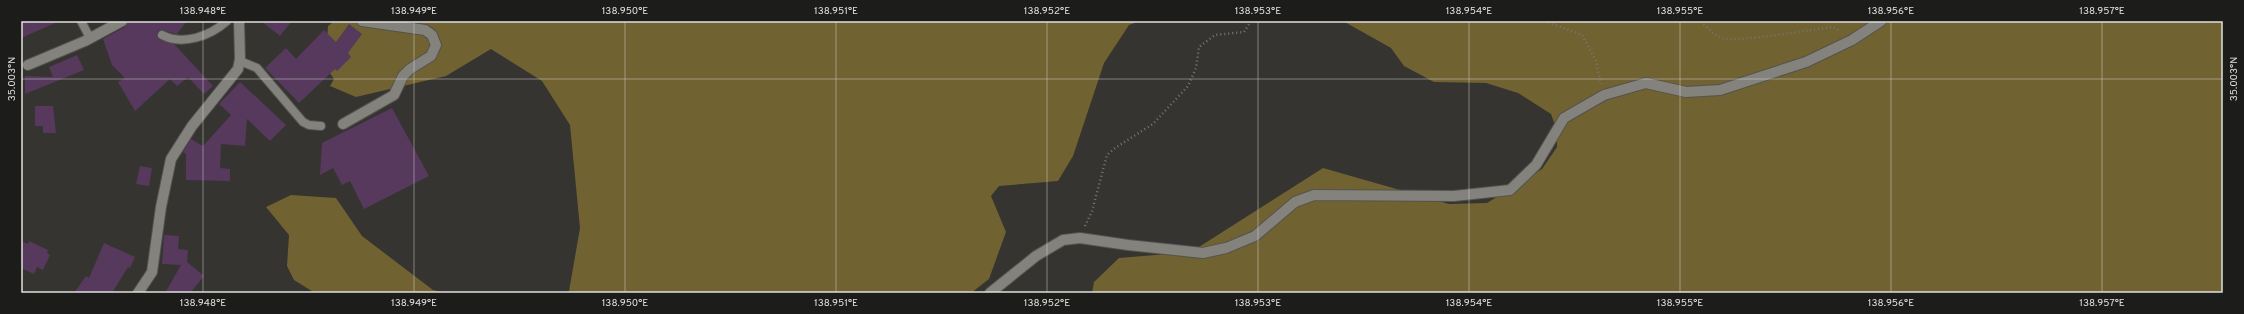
<svg xmlns="http://www.w3.org/2000/svg" width="2244" height="314" viewBox="0 0 2244 314" font-family="Overpass,sans-serif">
<style>
.forest{fill:#706231}
.building{fill:#56395d}
.lines{fill:none;stroke-linecap:round;stroke-linejoin:round}
.lane-casing{stroke:#54534f;stroke-width:10}
.street-casing{stroke:#54534f;stroke-width:12}
.path{stroke:#777672;stroke-width:2.5;stroke-dasharray:1 3;stroke-linecap:butt}
.lane{stroke:#84827d;stroke-width:8}
.street{stroke:#84827d;stroke-width:10}
.ticks{fill:none;stroke:#e0dfdd;stroke-width:1;stroke-opacity:0.45}
.neatline{fill:none;stroke:#e0dfdd;stroke-width:1.5}
.ticks-label{font-size:10px;text-anchor:middle;fill:#e0dfdd}
</style>
<rect width="100%" height="100%" fill="#353430"/>
<g class="forest">
<polygon points="334,21 1140,21 1129,25 1104,63 1073,156 1058,181 999,186 991,196 1006,232 989,279 971,293 567,293 569,291 580,228 570,125 542,81 491,49 446,76 356,97 330,86 334,79 325,66 328,26"/>
<polygon points="1343,21 2223,21 2223,293 1092,293 1094,282 1119,258 1191,252 1323,168 1449,204 1487,203 1542,169 1557,147 1557,131 1551,114 1518,93 1486,83 1434,82 1404,66 1391,48"/>
<polygon points="291,195 336,198 362,236 433,290 447,293 315,293 294,280 287,266 289,235 266,207"/>
</g>
<g class="building">
<polygon points="21,21 60,21 21,38"/>
<polygon points="128,21 187,21 177,34 162,30 158,31 157,36 160,40 174,44 213,86 204,94 188,77 177,86 170,79 135,111 118,82 125,78 112,65 103,39 125,27"/>
<polygon points="261,21 292,21 280,36"/>
<polygon points="349,24 362,34 348,53 351,57 337,71 335,69 299,103 265,68 286,48 296,59 324,30 336,42"/>
<polygon points="77,55 84,70 25,94 25,76 53,77 49,67"/>
<polygon points="240,82 286,125 270,141 247,119 245,146 221,144 220,168 230,169 230,181 186,180 186,154 183,152 191,139 203,146 231,115 219,104"/>
<polygon points="35,106 53,106 56,133 43,133 43,126 35,126"/>
<polygon points="392,108 429,176 364,209 350,181 342,185 333,168 320,175 322,143"/>
<polygon points="140,166 152,168 149,186 136,184"/>
<polygon points="164,235 179,236 178,249 188,250 187,262 204,276 190,293 165,293 181,265 162,264"/>
<polygon points="21,241 28,244 29,241 48,250 47,253 50,255 43,270 37,267 34,274 21,268"/>
<polygon points="104,243 135,257 130,268 128,267 112,293 74,293 86,276 89,278"/>
</g>
<g class="lines">
<g class="lane-casing">
<g id="lane">
<polyline points="81,21 90,38"/>
<path d="M162,35C183,46 210,36 227,21"/>
<polyline points="240,61 257,68 303,122 309,125 321,126"/>
</g>
</g>
<g class="street-casing">
<g id="street">
<polyline points="28,65 85,41 122,21"/>
<polyline points="343,124 394,95 403,76 410,69 431,56 436,45 432,35 425,30 362,21"/>
<polyline points="138,293 152,272 161,207 171,159 192,126 238,69 240,59 239,21"/>
<polyline points="990,293 1036,256 1063,240 1080,238 1128,245 1203,253 1226,248 1255,236 1295,202 1314,195 1454,196 1510,190 1536,165 1564,118 1604,95 1646,83 1686,92 1720,90 1806,62 1852,40 1881,21"/>
</g>
</g>
<g class="path">
<polyline points="1545,21 1582,35 1596,61 1601,84"/>
<path d="M1701,21C1707,28 1713,34 1722,38C1738,43 1813,29 1833,27L1840,31"/>
<polyline points="1085,226 1092,211 1107,155 1115,148 1153,124 1188,86 1196,68 1199,47 1215,35 1244,32 1251,21"/>
</g>
<use href="#lane" class="lane"/>
<use href="#street" class="street"/>
</g>
<path class="ticks" d="M203,21V293M414,21V293M625,21V293M836,21V293M1047,21V293M1258,21V293M1469,21V293M1680,21V293M1891,21V293M2102,21V293M21,79H2223"/>
<rect width="2244" height="314" fill="none" stroke="#1c1c1a" stroke-width="44"/>
<rect x="22" y="22" width="2200" height="270" class="neatline"/>
<g class="ticks-label">
<text x="203" y="14">138.948°E</text>
<text x="414" y="14">138.949°E</text>
<text x="625" y="14">138.950°E</text>
<text x="836" y="14">138.951°E</text>
<text x="1047" y="14">138.952°E</text>
<text x="1258" y="14">138.953°E</text>
<text x="1469" y="14">138.954°E</text>
<text x="1680" y="14">138.955°E</text>
<text x="1891" y="14">138.956°E</text>
<text x="2102" y="14">138.957°E</text>
<text transform="translate(11 79) rotate(-90)" y="4">35.003°N</text>
<text transform="translate(2233 79) rotate(-90)" y="4">35.003°N</text>
<text x="203" y="306">138.948°E</text>
<text x="414" y="306">138.949°E</text>
<text x="625" y="306">138.950°E</text>
<text x="836" y="306">138.951°E</text>
<text x="1047" y="306">138.952°E</text>
<text x="1258" y="306">138.953°E</text>
<text x="1469" y="306">138.954°E</text>
<text x="1680" y="306">138.955°E</text>
<text x="1891" y="306">138.956°E</text>
<text x="2102" y="306">138.957°E</text>
</g>
</svg>
